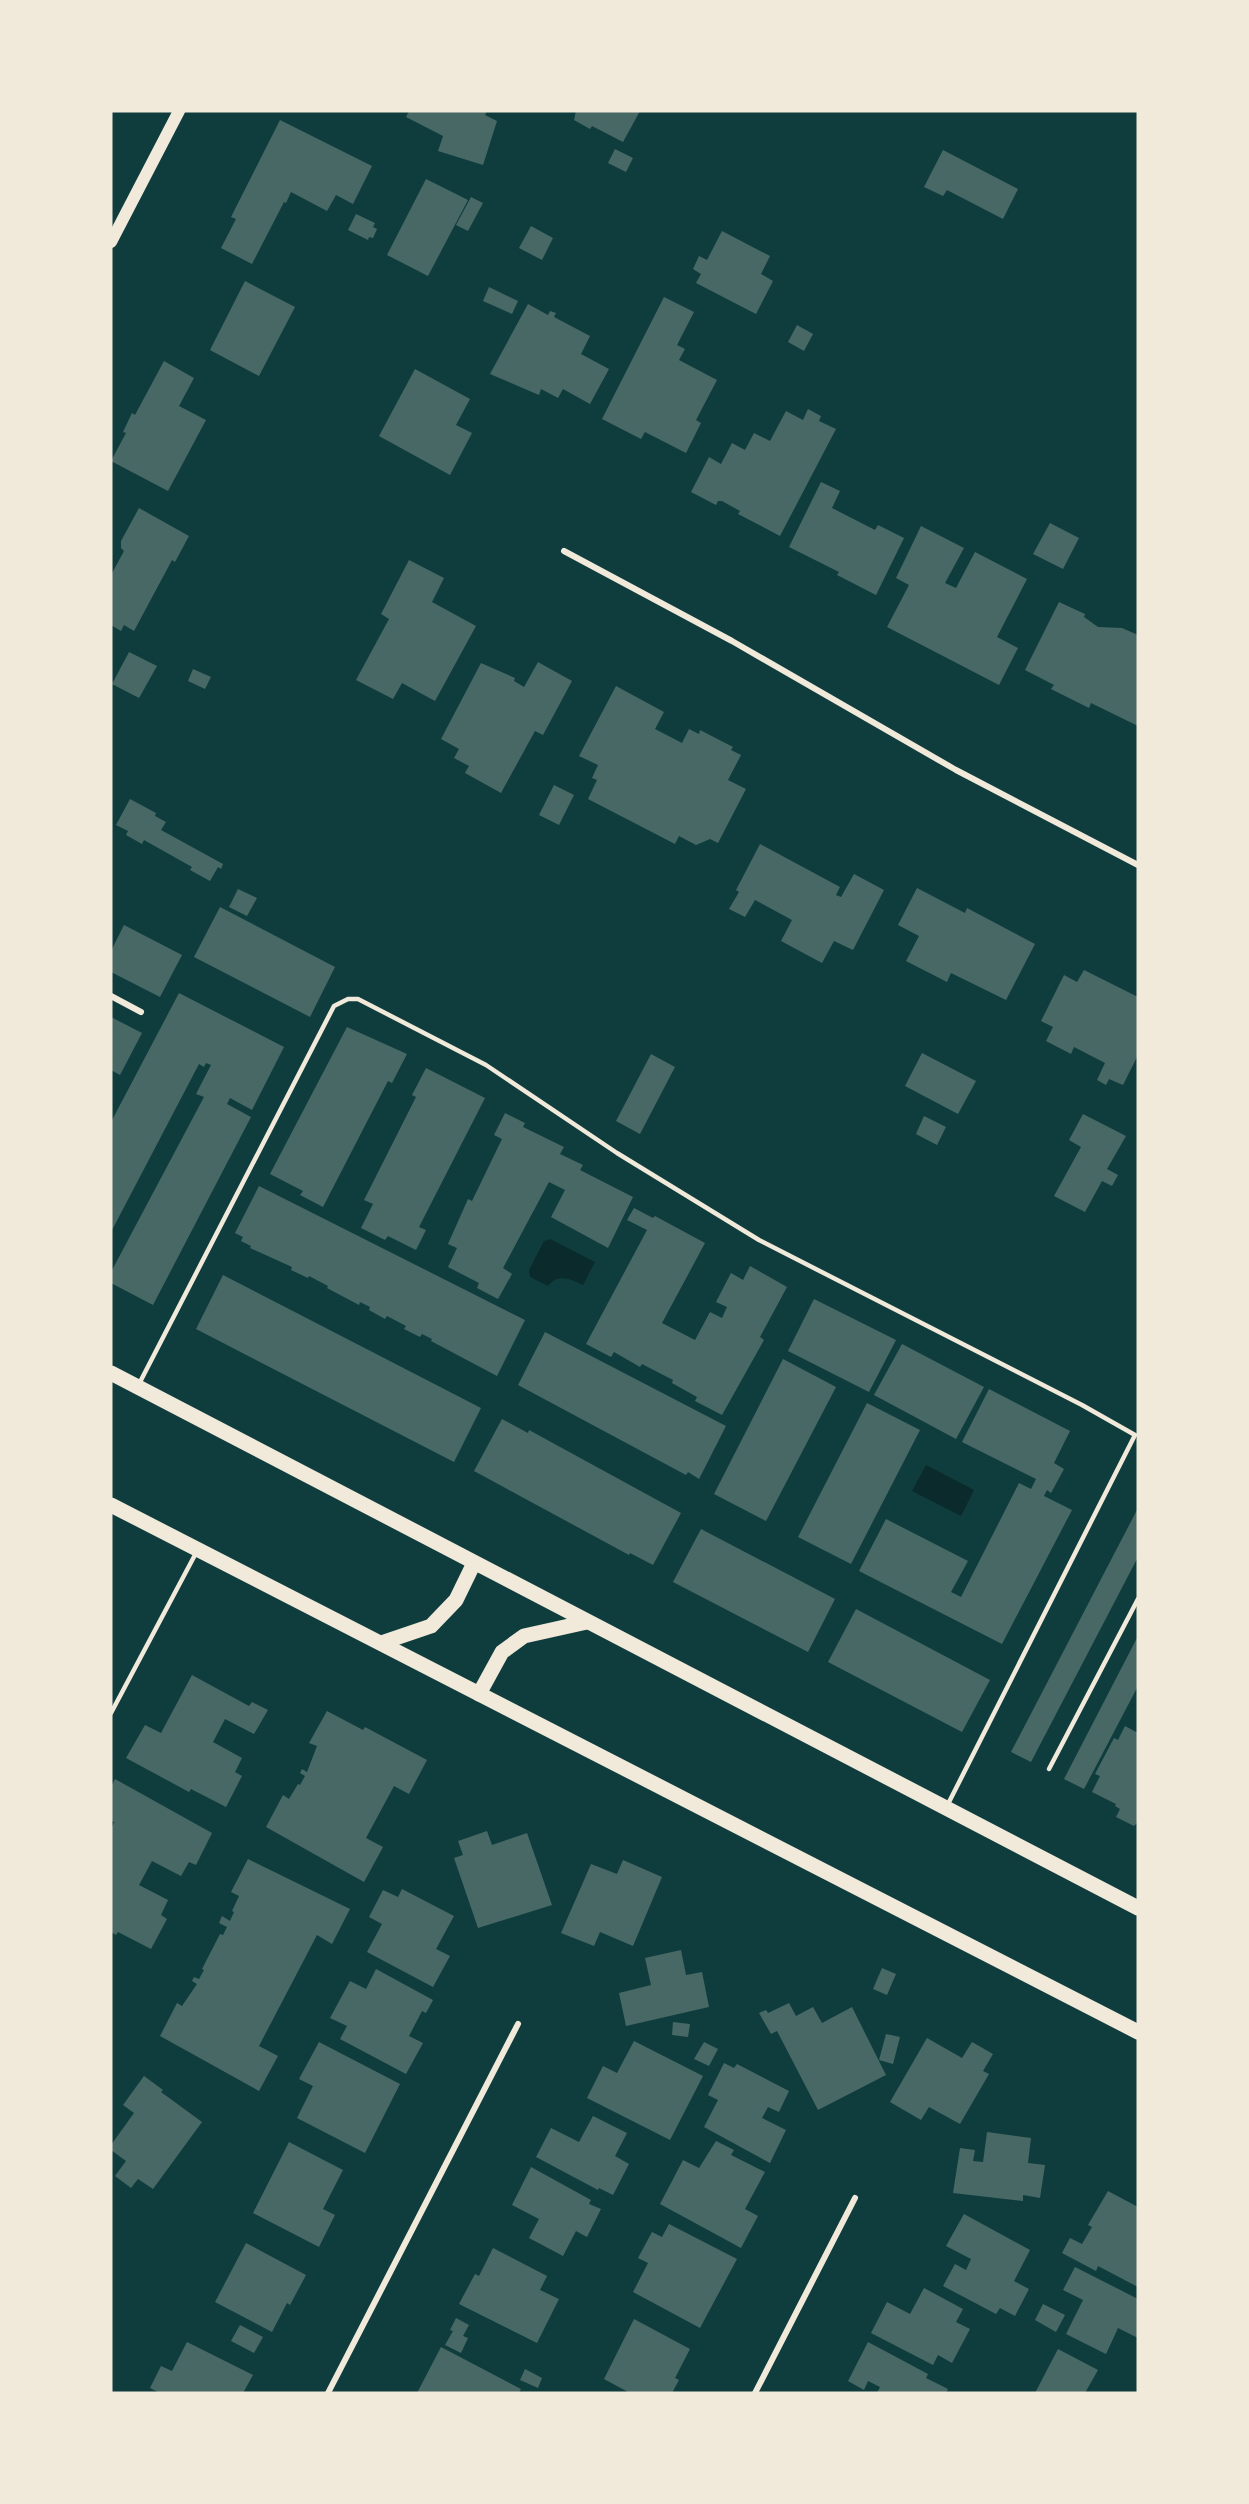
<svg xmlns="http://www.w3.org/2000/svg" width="1249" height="2504" viewBox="0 0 1249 2504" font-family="'Public Sans',sans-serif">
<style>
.water{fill:#0a2a2b}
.building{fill:#486865}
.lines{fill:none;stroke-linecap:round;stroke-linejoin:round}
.service{stroke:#f1e9da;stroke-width:4.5}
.minor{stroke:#f1e9da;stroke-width:6}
.secondary{stroke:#f1e9da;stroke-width:12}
.primary{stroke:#f1e9da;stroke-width:15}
</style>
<rect width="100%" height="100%" fill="#0f3d3e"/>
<g class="water">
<path d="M550,1239L595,1262L583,1285C570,1279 558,1273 548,1286L530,1277L529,1270L544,1241Z"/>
<polygon points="926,1465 974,1490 961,1516 912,1491"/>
</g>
<g class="building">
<polygon points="409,111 487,111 485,115 497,121 483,165 438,151 443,136 406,117"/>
<polygon points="576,111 640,111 623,142 592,126 590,129 574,120"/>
<polygon points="280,120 372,166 353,204 336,195 327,211 291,192 286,203 284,202 252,264 221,248 236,219 231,217"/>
<polygon points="615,149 633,158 626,172 608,163"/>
<polygon points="943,150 1018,189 1003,219 947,190 943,196 924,187"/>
<polygon points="426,179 468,200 428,276 387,255"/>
<polygon points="471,197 483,203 468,231 456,225"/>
<polygon points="356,214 375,223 373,227 377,229 373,238 369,237 368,240 348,230"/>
<polygon points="531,226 553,238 542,260 519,248"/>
<polygon points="722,231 770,256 761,274 773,281 756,314 696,283 701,274 693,269 699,256 707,260"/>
<polygon points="245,281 295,307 259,376 210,350"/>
<polygon points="489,287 518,301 512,314 483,301"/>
<polygon points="664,297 694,312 677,345 685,349 679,360 717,380 696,420 701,423 686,453 645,432 641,439 602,419"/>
<polygon points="528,304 548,315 550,311 556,313 554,317 590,336 581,354 609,369 590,404 563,389 558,398 541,389 539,395 490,374"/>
<polygon points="797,325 813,334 804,351 788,342"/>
<polygon points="164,361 194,378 179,406 206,420 168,491 111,461 126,433 123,432 132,413 135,415"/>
<polygon points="415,369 470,399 456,425 472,433 450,475 379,436"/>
<polygon points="808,409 821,416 819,421 836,429 780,536 738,514 740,511 722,501 718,501 716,505 691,492 709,457 721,464 732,443 745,450 754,433 770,441 786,411 803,420"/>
<polygon points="821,482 840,491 832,508 875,530 878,525 904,538 876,595 837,575 839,572 789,547"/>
<polygon points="139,508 189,536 175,562 172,560 134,631 124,625 121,631 111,625 111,575 124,551 121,548 121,541"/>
<polygon points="1050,523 1079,538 1063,569 1033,554"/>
<polygon points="921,526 964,548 945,583 956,588 975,552 1027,579 997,637 1018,648 999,685 887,627 909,585 896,578"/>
<polygon points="409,560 444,578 432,602 476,626 435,701 402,683 393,699 356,680 389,619 381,614"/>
<polygon points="1059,602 1085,614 1084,617 1098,627 1122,628 1138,635 1138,726 1091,703 1089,708 1051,689 1054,685 1025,670"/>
<polygon points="129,652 157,666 139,698 112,684"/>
<polygon points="538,662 572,681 543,735 535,731 501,793 465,773 469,766 454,758 459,749 441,739 481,663 515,678 514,681 524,687"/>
<polygon points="193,669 211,677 205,689 188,681"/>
<polygon points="616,686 664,712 655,729 682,743 689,729 699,734 700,730 733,747 731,750 741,755 728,780 746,789 718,843 710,839 696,845 679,836 675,844 588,799 597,780 592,778 598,765 579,756"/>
<polygon points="554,785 574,795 559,825 539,815"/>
<polygon points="130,799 156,813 155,816 166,822 161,830 223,864 221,869 218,867 210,881 190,870 192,867 144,840 142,844 126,835 128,831 116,825"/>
<polygon points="760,844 840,887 836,895 841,897 854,874 884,890 853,950 834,941 822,963 781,941 792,920 755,900 745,917 729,909 739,892 736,890"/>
<polygon points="917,888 965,913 967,908 1035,944 1006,1000 951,973 947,982 906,961 919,936 898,925"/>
<polygon points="238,889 257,898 247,916 229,907"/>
<polygon points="220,907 335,967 310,1017 194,957"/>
<polygon points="124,925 182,955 160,997 111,972 111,951"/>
<polygon points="1084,970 1138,997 1138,1055 1123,1085 1109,1079 1106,1085 1097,1080 1105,1063 1074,1047 1071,1054 1046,1041 1053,1027 1041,1021 1064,975 1077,982"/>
<polygon points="179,993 284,1047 252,1110 230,1098 227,1104 251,1117 153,1305 111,1283 111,1272 204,1097 196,1094 211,1065 206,1063 204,1067 199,1064 111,1232 111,1122"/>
<polygon points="111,1017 142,1033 120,1075 111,1070"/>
<polygon points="347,1027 407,1054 392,1083 388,1081 323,1207 300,1195 303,1191 270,1174"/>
<polygon points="922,1053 976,1081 958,1114 905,1086"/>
<polygon points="651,1054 675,1067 640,1134 616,1121"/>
<polygon points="426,1068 485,1098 419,1227 426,1230 416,1250 388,1236 385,1240 361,1228 373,1204 364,1200 416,1097 412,1095"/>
<polygon points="505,1113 525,1123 523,1127 564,1147 560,1154 583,1165 580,1170 633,1197 608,1248 551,1217 565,1190 549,1182 503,1268 512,1274 498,1299 477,1288 479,1283 448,1267 457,1248 448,1244 468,1199 472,1201 502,1139 494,1135"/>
<polygon points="1083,1114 1126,1136 1107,1169 1118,1175 1112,1186 1102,1181 1085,1212 1054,1196 1081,1147 1069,1140"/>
<polygon points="924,1116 946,1127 937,1145 916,1134"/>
<polygon points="259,1186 525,1320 497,1376 431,1341 432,1339 422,1334 420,1337 404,1329 406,1326 387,1316 385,1319 369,1310 370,1307 360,1302 359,1305 327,1288 328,1286 309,1276 308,1278 291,1270 292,1267 250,1248 251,1246 241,1241 243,1237 235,1233"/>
<polygon points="634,1208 653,1218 655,1216 705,1243 662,1323 695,1340 710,1312 722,1318 727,1307 716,1302 731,1273 743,1280 750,1266 787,1287 760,1337 764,1340 722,1415 695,1401 697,1397 672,1383 673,1380 642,1364 640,1367 614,1352 611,1357 586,1344 647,1230 627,1220"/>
<polygon points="223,1275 481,1408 454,1462 196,1329"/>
<polygon points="814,1299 896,1340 869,1392 788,1351"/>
<polygon points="545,1332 726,1426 699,1479 688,1472 686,1475 518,1385"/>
<polygon points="902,1344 984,1387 956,1439 874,1395"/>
<polygon points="783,1359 836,1387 766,1521 714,1494"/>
<polygon points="989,1389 1070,1431 1054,1463 1064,1469 1051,1493 1047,1490 1044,1496 1072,1510 1002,1644 859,1571 886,1519 968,1561 951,1592 961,1597 1019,1483 1031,1489 1036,1479 962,1442"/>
<polygon points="867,1403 920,1430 851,1564 798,1537"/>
<polygon points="502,1419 528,1433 529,1430 681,1513 653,1565 630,1553 629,1555 474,1471"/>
<polygon points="1138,1508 1138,1557 1031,1762 1011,1752"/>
<polygon points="701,1529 835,1599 808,1652 673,1582"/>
<polygon points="856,1609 990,1680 962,1732 828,1662"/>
<polygon points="1138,1636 1138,1686 1084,1789 1064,1779"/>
<polygon points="192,1675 249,1706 252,1702 268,1710 254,1734 225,1719 213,1742 242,1758 235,1772 242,1776 226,1807 191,1789 189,1792 126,1758 145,1725 161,1733"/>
<polygon points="327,1711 363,1730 365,1727 427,1760 409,1794 394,1786 366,1838 383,1847 364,1882 266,1827 283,1795 289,1799 298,1784 300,1785 305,1776 300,1773 302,1769 307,1772 317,1746 309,1743"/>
<polygon points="1125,1726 1138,1733 1138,1822 1134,1826 1116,1817 1120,1809 1115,1806 1116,1804 1092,1792 1100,1776 1095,1774 1114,1738 1118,1740"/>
<polygon points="115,1779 212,1833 196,1865 189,1862 181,1876 152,1861 139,1885 168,1900 161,1915 167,1919 151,1949 118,1932 116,1935 111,1932 111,1829 114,1822 111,1821 111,1787"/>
<polygon points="487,1831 492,1845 527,1833 552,1905 478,1928 454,1858 463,1855 458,1841"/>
<polygon points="248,1859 350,1909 332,1944 317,1935 259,2046 278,2056 259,2091 160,2036 177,2003 182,2006 197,1984 192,1981 194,1977 199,1979 204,1970 202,1969 220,1934 223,1935 227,1927 219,1923 222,1916 230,1921 234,1912 232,1911 239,1896 231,1892"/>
<polygon points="623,1860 662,1877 633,1946 600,1932 594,1946 561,1933 591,1864 617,1874"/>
<polygon points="402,1889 454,1916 436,1949 450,1956 433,1987 367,1952 382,1924 369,1917 383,1890 398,1897"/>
<polygon points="681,1950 686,1975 702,1972 709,2007 626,2026 619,1993 651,1985 645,1958"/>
<polygon points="882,1968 896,1974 887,1995 873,1989"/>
<polygon points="376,1969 433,2000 426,2013 422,2011 409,2036 423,2043 406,2074 340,2039 347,2026 330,2018 350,1981 366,1989"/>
<polygon points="789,2003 796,2016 813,2007 822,2023 852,2007 886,2075 818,2110 777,2031 771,2034 759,2013 766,2010 768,2013"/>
<polygon points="673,2022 690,2024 688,2037 672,2035"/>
<polygon points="886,2034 900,2037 893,2064 879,2060"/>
<polygon points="927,2038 962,2058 972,2042 993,2054 983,2071 989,2074 960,2124 929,2107 921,2120 890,2102"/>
<polygon points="634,2041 703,2076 670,2140 587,2098 603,2066 617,2073"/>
<polygon points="319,2042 400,2084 365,2153 297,2118 313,2086 299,2079"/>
<polygon points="704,2042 718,2049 709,2066 694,2059"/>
<polygon points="724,2063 734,2068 737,2064 789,2091 779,2112 768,2107 762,2118 786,2130 770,2163 704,2127 718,2100 708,2095"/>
<polygon points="144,2076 163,2090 161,2092 202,2122 153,2189 138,2179 131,2188 115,2176 126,2161 111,2150 111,2145 134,2113 123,2105"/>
<polygon points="593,2116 627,2133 615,2156 629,2164 613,2195 599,2188 598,2190 536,2157 551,2128 579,2142"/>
<polygon points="987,2132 1031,2138 1028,2163 1045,2165 1040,2198 1023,2195 1023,2201 953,2193 960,2148 975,2150 973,2161 983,2162"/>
<polygon points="716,2141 734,2150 731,2155 765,2172 745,2209 758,2216 741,2248 660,2204 683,2160 699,2168"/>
<polygon points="289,2142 343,2170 323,2209 335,2215 319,2247 253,2213"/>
<polygon points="531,2167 591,2200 589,2204 601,2209 587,2237 576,2231 563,2256 529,2238 539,2219 512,2205"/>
<polygon points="1108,2191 1138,2207 1138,2287 1098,2266 1096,2271 1062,2253 1070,2238 1082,2244 1092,2227 1088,2225"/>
<polygon points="964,2214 1030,2250 1014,2281 1029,2289 1015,2316 1000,2308 996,2314 943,2286 955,2264 966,2270 971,2259 946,2246"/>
<polygon points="669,2224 737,2259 700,2328 633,2292 648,2263 638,2258 652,2232 662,2237"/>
<polygon points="246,2243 306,2275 290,2305 287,2303 272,2332 215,2302"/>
<polygon points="493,2248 547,2276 540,2290 559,2299 537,2343 459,2304 475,2274 479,2276"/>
<polygon points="1075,2267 1138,2299 1138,2338 1118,2328 1106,2354 1066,2334 1083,2300 1063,2290"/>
<polygon points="924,2288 963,2309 956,2322 970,2329 952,2363 938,2355 933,2365 871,2333 887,2302 910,2314"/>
<polygon points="1043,2304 1065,2315 1056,2332 1035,2320"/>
<polygon points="456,2318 469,2325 463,2336 468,2338 461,2353 445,2345 453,2331 450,2330"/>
<polygon points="634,2319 690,2349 675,2378 679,2380 672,2393 630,2393 604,2379"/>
<polygon points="240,2325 263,2337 254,2353 231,2341"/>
<polygon points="187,2342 253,2375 243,2393 160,2393 150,2388 161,2366 172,2371"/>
<polygon points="868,2342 928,2374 926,2378 948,2389 946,2393 877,2393 880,2387 868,2381 864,2390 848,2381"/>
<polygon points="441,2347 521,2389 519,2393 417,2393"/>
<polygon points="1058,2349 1098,2370 1085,2393 1035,2393"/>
<polygon points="525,2369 542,2378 538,2388 520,2380"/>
</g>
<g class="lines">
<g class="service">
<polyline points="139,1384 334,1006 348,999 358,999 486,1065 617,1153 759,1240 1082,1405 1135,1435 947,1806"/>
<polyline points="111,1713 196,1553"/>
<polyline points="1049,1769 1138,1599"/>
</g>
<g class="minor">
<polyline points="564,551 732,641 956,770 1138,865"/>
<polyline points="111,996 141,1012"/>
<polyline points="328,2393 518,2024"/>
<polyline points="755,2393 855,2198"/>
</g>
<polyline class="secondary" points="111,242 179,111"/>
<g class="primary">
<polyline points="111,1373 1138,1908"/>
<polyline points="111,1505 1138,2032"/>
<polyline points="381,1643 431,1626 456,1600 474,1563"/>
<polyline points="479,1694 502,1652 524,1636 587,1622"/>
</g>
</g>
<rect width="1249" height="2504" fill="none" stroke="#f1e9da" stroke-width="225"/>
</svg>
